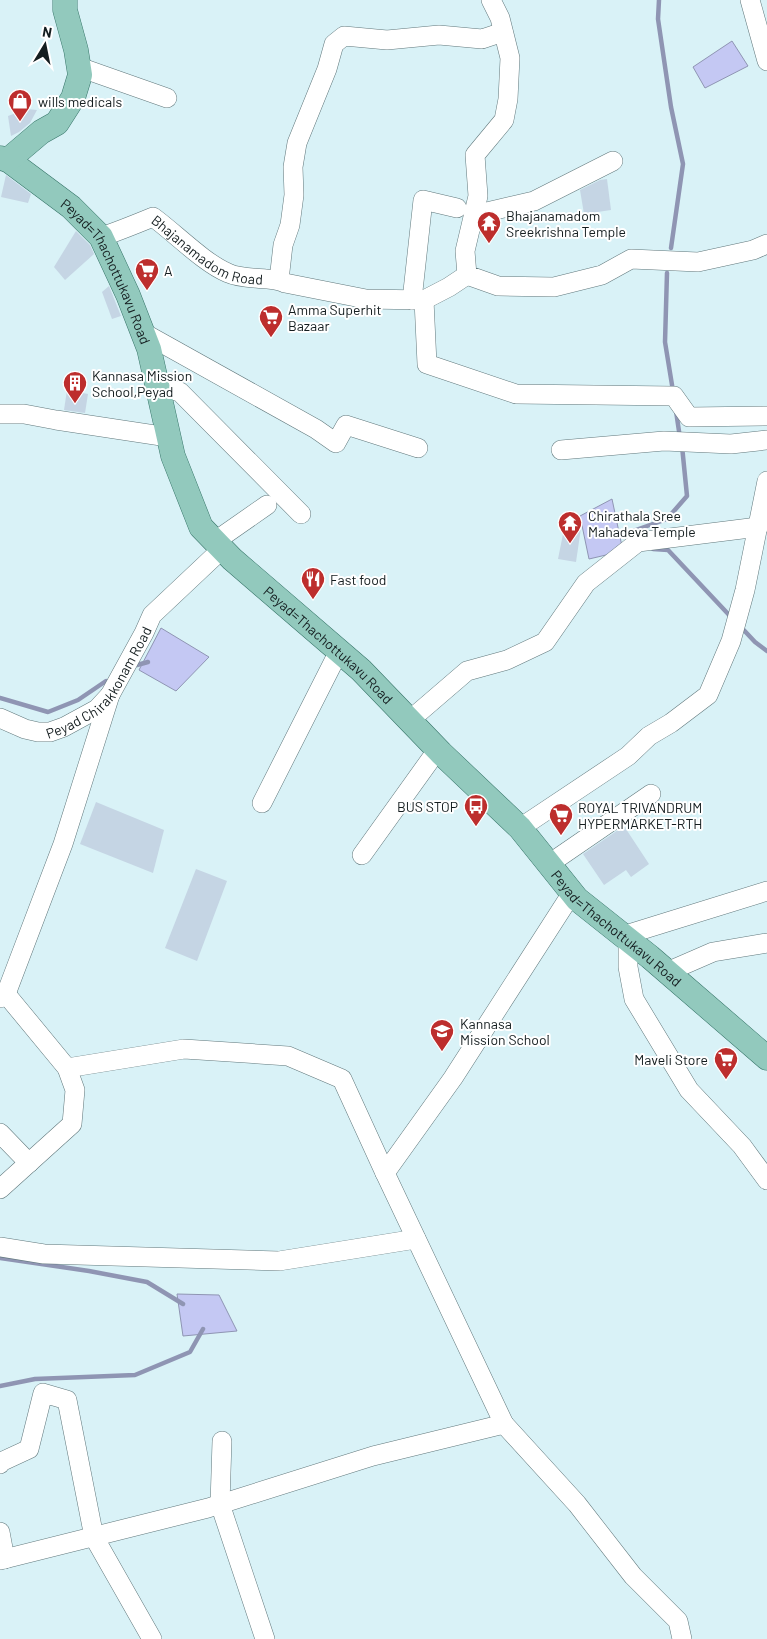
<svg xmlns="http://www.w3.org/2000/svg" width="767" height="1639" viewBox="0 0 767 1639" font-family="Barlow,sans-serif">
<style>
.water{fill:#c4c8f3;stroke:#8f95b3}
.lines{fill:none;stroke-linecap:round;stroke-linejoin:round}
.stream{stroke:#8f95b3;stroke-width:4.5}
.building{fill:#c5d5e4}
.minor-casing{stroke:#61787c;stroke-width:20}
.major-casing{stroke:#377569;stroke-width:25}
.minor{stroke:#fff;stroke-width:19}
.major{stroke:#92c9bd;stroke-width:24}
.labels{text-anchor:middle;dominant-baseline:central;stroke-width:4;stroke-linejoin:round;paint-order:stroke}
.poi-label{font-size:14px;fill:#141d1f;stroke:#fff;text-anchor:start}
.street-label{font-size:14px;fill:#141d1f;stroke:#fff}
</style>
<rect width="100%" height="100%" fill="#d9f2f7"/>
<g class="water">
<polygon points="732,41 748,66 705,88 693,67"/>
<polygon points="612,499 623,551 589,559 580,516"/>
<polygon points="161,628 209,657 176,691 139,670"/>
<polygon points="177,1294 219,1295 237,1331 183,1336"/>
</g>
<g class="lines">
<g class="stream">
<polyline points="659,0 658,19 671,107 683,164 671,248"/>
<polyline points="667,273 665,342 673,391"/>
<polyline points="676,411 680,438"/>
<polyline points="616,537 667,519 687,496 682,446"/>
<polyline points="653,549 668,550 731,617"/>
<polyline points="740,626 755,642 767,651"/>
<polyline points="137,665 148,662"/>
<polyline points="0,698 48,712 78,700 106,681"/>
<polyline points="0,1258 89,1271 147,1282 183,1304"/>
<polyline points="0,1386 35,1379 135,1375 190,1352 203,1329"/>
</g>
</g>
<g class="building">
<polygon points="27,109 37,110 30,123 19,132 11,136 8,116"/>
<polygon points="6,175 31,194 28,203 1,197"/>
<polygon points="607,179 611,210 584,214 580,190 600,180"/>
<polygon points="76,231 90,245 94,254 65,280 54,267"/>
<polygon points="109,286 121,316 112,319 102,292"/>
<polygon points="67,390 88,394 85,413 64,410"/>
<polygon points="565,524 581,528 576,562 558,559"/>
<polygon points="96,802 164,830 153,873 80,844"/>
<polygon points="624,826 649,864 631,877 626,870 604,885 583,854"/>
<polygon points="196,869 227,881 197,961 165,948"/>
</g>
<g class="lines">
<g class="minor-casing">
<g id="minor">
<polyline points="491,0 500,18 510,58 508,99 504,120 475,155 478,196 465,251 467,275 498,286 554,287 602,275 631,259 698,262 753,250 767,244"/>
<polyline points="750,0 767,61"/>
<polyline points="79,67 167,98"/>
<polyline points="474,215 534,201 613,161"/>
<path id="s1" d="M101,237C119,231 136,224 153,217C175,233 204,263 228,273C245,281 273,276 285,283L366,299L424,300L449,287L467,275"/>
<polyline points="279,280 283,245 290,225 294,195 293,167 297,143 327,69 334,44 344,36 387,40 439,35 482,39 503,32"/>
<polyline points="412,300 423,200 457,208"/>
<polyline points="424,300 427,364 516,394 674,396 689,417 767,416"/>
<polyline points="142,332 316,429 336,443 346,425 418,448"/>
<polyline points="157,386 180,392 301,514"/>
<polyline points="0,414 24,414 56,420 168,437"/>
<polyline points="561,450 664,441 731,444 767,440"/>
<polyline points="214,542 267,505"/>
<path id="s2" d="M0,718L25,729L38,732H50L64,727L97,709L110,695L144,633L152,615L221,550"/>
<polyline points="410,720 467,671 507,660 545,642 586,583 638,542 758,527"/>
<polyline points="262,803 339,651"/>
<polyline points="520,828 628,756 649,736 671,723 708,695 731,641 745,590 767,481"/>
<polyline points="362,855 438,749"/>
<polyline points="549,864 651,794"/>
<polyline points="622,936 767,891"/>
<polyline points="628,940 628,967 634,999 689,1090 742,1146 767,1180"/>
<polyline points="667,972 713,952 767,943"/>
<polyline points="0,998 6,994 63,844 110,695"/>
<polyline points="67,1068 184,1049 288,1056 342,1079 385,1173"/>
<polyline points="0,1133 29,1163"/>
<polyline points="0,1189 72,1124 75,1090 67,1068 6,994"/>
<polyline points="0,1247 44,1254 279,1261 416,1239"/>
<polyline points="504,1424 577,1504 633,1576 678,1621 682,1639"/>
<polyline points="222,1441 220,1504 265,1639"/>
<polyline points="0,1464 1,1462 29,1449 43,1393 67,1400 94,1537 152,1639"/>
<polyline points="0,1532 5,1559"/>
<polyline points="0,1560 208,1508 373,1456 504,1424 385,1173 453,1078 572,893"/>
</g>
</g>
<g class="major-casing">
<g id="major">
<path id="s3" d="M0,158L8,160L71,207L101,237L128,295L149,349L173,456L201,527L232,559L361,670L441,753L520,828L577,899L650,957L767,1058"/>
<polyline points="8,160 41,132 57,123 73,98 80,75 76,50 65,10 65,0"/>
</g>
</g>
<use href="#minor" class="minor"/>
<use href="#major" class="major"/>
</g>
<defs>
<g id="shop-pin" transform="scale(1.25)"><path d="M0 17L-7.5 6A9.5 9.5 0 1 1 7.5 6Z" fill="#bd2e2d" stroke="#fff"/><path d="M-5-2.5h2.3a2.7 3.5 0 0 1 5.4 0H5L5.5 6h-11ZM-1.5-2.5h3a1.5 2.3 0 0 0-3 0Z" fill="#fff"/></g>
<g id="temple-pin" transform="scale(1.25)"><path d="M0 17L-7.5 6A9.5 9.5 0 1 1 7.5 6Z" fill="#bd2e2d" stroke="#fff"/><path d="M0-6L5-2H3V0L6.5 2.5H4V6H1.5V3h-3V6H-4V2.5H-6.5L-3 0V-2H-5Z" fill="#fff"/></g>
<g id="supermarket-pin" transform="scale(1.25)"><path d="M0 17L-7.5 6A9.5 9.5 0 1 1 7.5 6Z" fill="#bd2e2d" stroke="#fff"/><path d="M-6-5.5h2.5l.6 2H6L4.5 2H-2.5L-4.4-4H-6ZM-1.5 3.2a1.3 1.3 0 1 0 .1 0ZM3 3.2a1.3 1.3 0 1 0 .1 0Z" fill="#fff"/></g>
<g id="building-pin" transform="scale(1.25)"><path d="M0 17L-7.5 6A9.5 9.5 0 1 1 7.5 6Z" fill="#bd2e2d" stroke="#fff"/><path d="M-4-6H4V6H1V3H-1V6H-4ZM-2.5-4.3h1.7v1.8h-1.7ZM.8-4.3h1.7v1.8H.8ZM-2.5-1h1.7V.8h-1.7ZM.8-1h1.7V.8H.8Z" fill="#fff"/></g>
<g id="restaurant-pin" transform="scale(1.25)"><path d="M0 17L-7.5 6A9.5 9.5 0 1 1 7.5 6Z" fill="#bd2e2d" stroke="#fff"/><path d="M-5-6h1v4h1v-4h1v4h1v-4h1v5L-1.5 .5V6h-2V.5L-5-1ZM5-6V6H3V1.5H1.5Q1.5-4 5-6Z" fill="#fff"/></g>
<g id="bus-pin" transform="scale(1.25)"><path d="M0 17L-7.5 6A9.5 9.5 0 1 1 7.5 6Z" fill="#bd2e2d" stroke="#fff"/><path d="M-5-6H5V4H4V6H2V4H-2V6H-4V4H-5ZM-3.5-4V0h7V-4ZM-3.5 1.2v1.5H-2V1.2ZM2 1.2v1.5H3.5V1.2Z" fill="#fff"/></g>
<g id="school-pin" transform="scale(1.25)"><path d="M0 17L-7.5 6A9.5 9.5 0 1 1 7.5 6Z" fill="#bd2e2d" stroke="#fff"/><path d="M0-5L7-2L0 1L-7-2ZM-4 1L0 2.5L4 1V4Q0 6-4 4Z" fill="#fff"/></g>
</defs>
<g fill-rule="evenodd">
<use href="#shop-pin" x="20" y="101"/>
<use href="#temple-pin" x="489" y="223"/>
<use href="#supermarket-pin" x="147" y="270"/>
<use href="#supermarket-pin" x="271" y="317"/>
<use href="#building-pin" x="75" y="383"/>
<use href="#temple-pin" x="570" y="523"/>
<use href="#restaurant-pin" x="313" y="579"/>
<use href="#bus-pin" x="476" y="806"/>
<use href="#supermarket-pin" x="561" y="815"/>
<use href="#school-pin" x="442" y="1031"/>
<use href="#supermarket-pin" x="726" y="1059"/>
</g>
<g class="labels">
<g class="poi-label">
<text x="38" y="101">wills medicals</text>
<text x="506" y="215">Bhajanamadom<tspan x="506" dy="16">Sreekrishna Temple</tspan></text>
<text x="164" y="270">A</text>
<text x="288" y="309">Amma Superhit<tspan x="288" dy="16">Bazaar</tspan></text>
<text x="92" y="375">Kannasa Mission<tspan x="92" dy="16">School,Peyad</tspan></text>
<text x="588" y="515">Chirathala Sree<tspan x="588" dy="16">Mahadeva Temple</tspan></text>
<text x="330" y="579">Fast food</text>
<text x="458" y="806" text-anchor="end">BUS STOP</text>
<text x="578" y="807">ROYAL TRIVANDRUM<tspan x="578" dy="16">HYPERMARKET-RTH</tspan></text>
<text x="460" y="1023">Kannasa<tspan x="460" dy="16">Mission School</tspan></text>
<text x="708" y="1059" text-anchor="end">Maveli Store</text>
</g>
<g class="street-label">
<text stroke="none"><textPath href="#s1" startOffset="121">Bhajanamadom Road</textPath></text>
<text stroke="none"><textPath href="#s3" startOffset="161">Peyad=Thachottukavu Road</textPath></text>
<text stroke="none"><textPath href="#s3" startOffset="611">Peyad=Thachottukavu Road</textPath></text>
<text stroke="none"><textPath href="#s2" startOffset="125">Peyad Chirakkonam Road</textPath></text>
<text stroke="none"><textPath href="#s3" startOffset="1016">Peyad=Thachottukavu Road</textPath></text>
</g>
</g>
<g transform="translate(45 45) rotate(10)" stroke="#ffffff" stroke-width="4" paint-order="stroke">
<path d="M0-4L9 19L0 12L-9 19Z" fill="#141d1f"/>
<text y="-8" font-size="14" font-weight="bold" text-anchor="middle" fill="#141d1f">N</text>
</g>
</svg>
